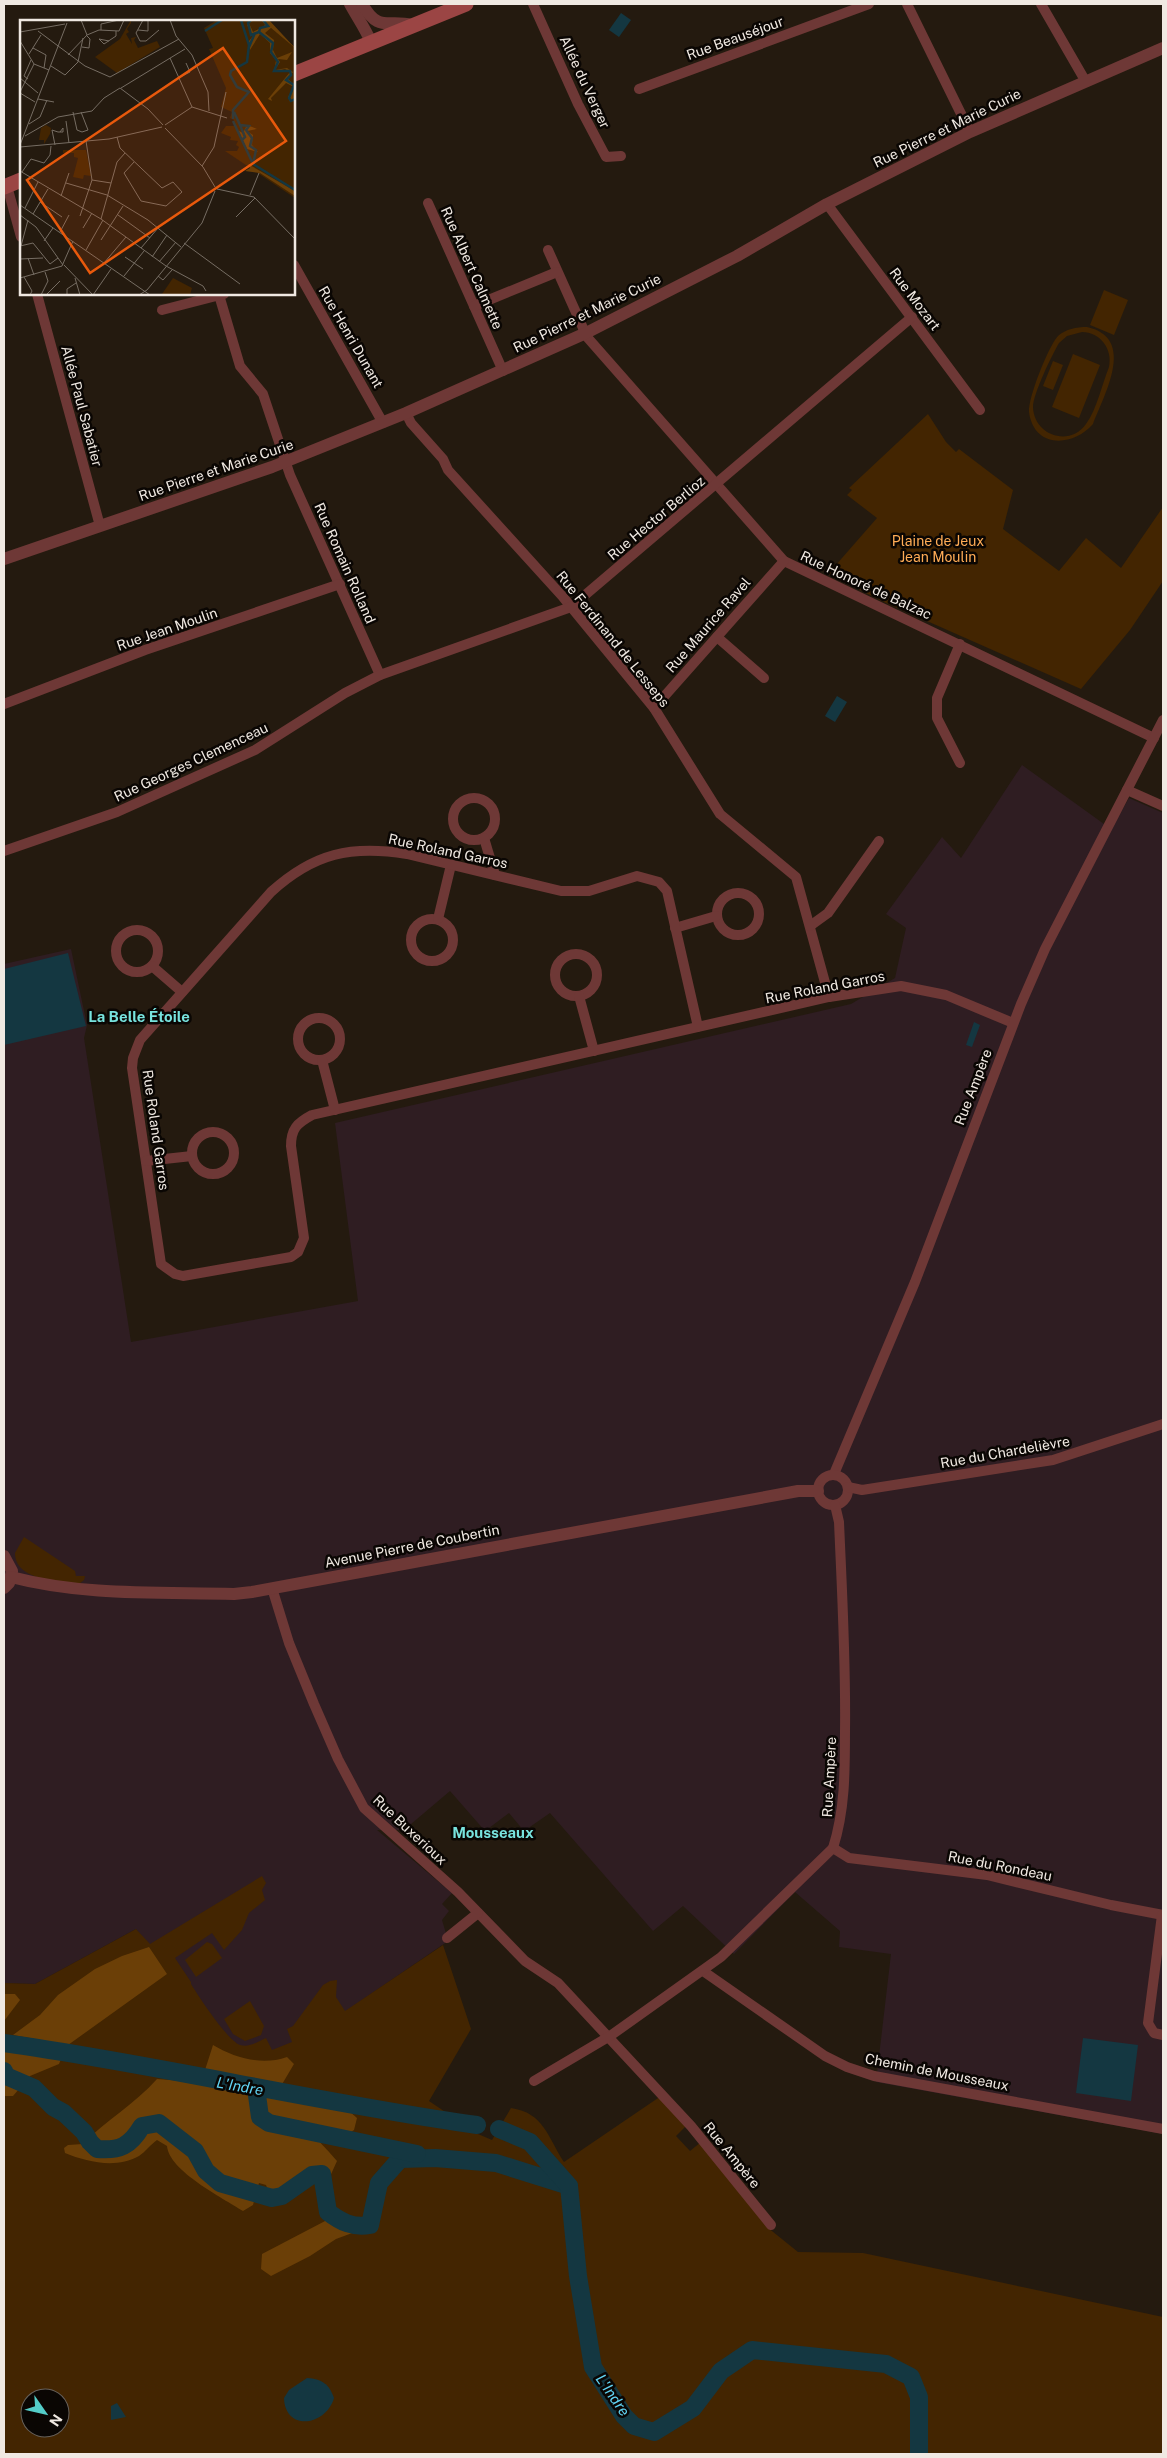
<svg xmlns="http://www.w3.org/2000/svg" width="1167" height="2458" viewBox="0 0 1167 2458" font-family="'Public Sans',sans-serif">
<style>
.industrial{fill:#2f1d22}
.green{fill:#432501;fill-rule:evenodd}
.forest{fill:#6b3f07}
.water{fill:#143741}
.lines{fill:none;stroke-linecap:round;stroke-linejoin:round}
.river{stroke:#143741;stroke-width:18}
.minor{stroke:#6e3836;stroke-width:10}
.tertiary{stroke:#6e3836;stroke-width:12}
.secondary{stroke:#9b4544;stroke-width:15}
.labels{text-anchor:middle;dominant-baseline:central;stroke-width:5;stroke-linejoin:round;paint-order:stroke}
.street-label{font-size:14px;fill:#f0e9e2;stroke:#0a0603}
.park-label{font-size:14px;fill:#ffac56;stroke:#0a0603}
.neighbourhood-label{font-size:15px;font-weight:bold;fill:#78e3de;stroke:#0a0603}
.water-label{font-size:15px;font-style:italic;fill:#61d3f3;stroke:#0a0603}
.inset-river{fill:none;stroke:#143741;stroke-width:2.5}
.inset-road{fill:none;stroke:#766d63;stroke-width:1}
.view{fill:#e8590c;fill-opacity:0.15;stroke:#e8590c;stroke-width:2.5}
.inset-edge{fill:none;stroke:#f0e9e2;stroke-width:2.5}
</style>
<rect width="100%" height="100%" fill="#241a0f"/>
<polygon class="industrial" points="1022,765 1111,829 1129,798 1163,813 1163,2134 876,2082 891,1954 839,1947 840,1931 795,1892 734,1954 683,1906 653,1931 550,1813 524,1831 509,1813 485,1831 450,1791 404,1830 377,1830 452,1893 442,1904 449,1911 442,1920 447,1937 451,1939 279,2057 221,2046 136,1929 35,1984 4,1983 4,964 71,949 87,1025 84,1038 131,1342 358,1301 335,1123 851,1004 895,978 906,928 886,914 942,837 961,858"/>
<g class="green">
<polygon points="1104,290 1128,300 1114,335 1090,325"/>
<path d="M1087,327C1137,338 1104,395 1093,424C1073,447 1034,449 1029,412C1028,398 1048,347 1058,336C1066,329 1076,327 1087,327ZM1082,332C1100,332 1113,349 1109,367C1102,384 1097,409 1086,424C1070,447 1034,436 1033,407C1033,394 1052,355 1059,343L1067,336Z"/>
<polygon points="1073,354 1100,365 1079,418 1052,407"/>
<polygon points="1053,361 1063,365 1053,390 1043,386"/>
<polygon points="928,414 946,442 956,452 959,449 1013,490 1003,529 1059,571 1086,538 1121,568 1163,507 1163,581 1130,630 1081,689 884,602 828,574 877,518 847,495 852,490 849,488"/>
<path d="M24,1537L75,1571L76,1576H85L84,1580L79,1584C60,1581 15,1581 15,1553Z"/>
<path d="M262,1876L266,1883L262,1890L265,1900L249,1913L242,1930L224,1950L212,1933L175,1958L191,1982V1984C199,1997 228,2041 240,2045C249,2048 259,2041 266,2038L272,2050L292,2042L287,2029L293,2026L323,1985L330,1981L337,1980L336,1997L345,2011L443,1945L471,2029L429,2101L478,2134L492,2140L511,2108C544,2113 547,2136 564,2162L661,2096L686,2126L676,2136L690,2151L701,2142L767,2227L798,2252L863,2253L1163,2317V2454H4V1983L35,1984L136,1929L150,1944ZM30,2398H60V2428H30Z"/>
<polygon points="207,1942 212,1944 222,1958 196,1977 185,1960"/>
<polygon points="250,2001 264,2026 261,2035 245,2041 233,2034 224,2019"/>
</g>
<g class="forest">
<polygon points="149,1947 167,1974 68,2045 13,2035 40,2015 58,1995 95,1969 122,1956"/>
<polygon points="4,1994 15,1994 20,2000 4,2021"/>
<path d="M213,2045C235,2058 262,2066 287,2057L294,2064L281,2086L205,2070Z"/>
<polygon points="4,2047 61,2059 59,2064 30,2076 13,2096 4,2096"/>
<path d="M157,2079L198,2082L237,2089L278,2094L314,2105L349,2111L357,2118L354,2130L345,2136L337,2131L311,2128C314,2138 330,2152 337,2161L328,2181L327,2198L340,2215L362,2218L355,2232L336,2239L310,2256L271,2276L261,2269L262,2254L327,2220L319,2210L320,2198L315,2184L298,2175L279,2204L274,2206L266,2185L259,2183L253,2205L243,2211C223,2198 169,2171 167,2146L157,2140C151,2144 145,2152 139,2156C116,2169 87,2162 65,2153L64,2148L68,2145L83,2144C106,2120 135,2104 157,2079Z"/>
</g>
<g class="water">
<polygon points="621,13 631,20 619,37 609,30"/>
<polygon points="837,696 847,702 835,722 825,716"/>
<polygon points="68,953 86,1026 4,1045 4,969"/>
<polygon points="974,1022 980,1025 972,1047 966,1045"/>
<polygon points="1083,2038 1138,2045 1131,2101 1076,2093"/>
<path d="M307,2378C322,2379 329,2384 334,2398C326,2426 285,2432 284,2398L289,2390Z"/>
<polygon points="117,2403 126,2417 111,2420 111,2406"/>
</g>
<g class="lines">
<g class="river">
<path d="M4,2043C162,2065 318,2103 477,2125"/>
<path d="M4,2071L6,2076L34,2088L53,2107L64,2113L84,2132L90,2142L97,2149C120,2151 130,2146 142,2126L159,2123L195,2151L206,2171L220,2183L272,2198L282,2196L312,2175L322,2174L328,2212C341,2222 353,2228 370,2225L379,2183L400,2159L435,2158L496,2163L569,2186"/>
<polyline points="256,2088 260,2117 269,2123 417,2154"/>
<polyline points="499,2129 530,2142 569,2186 578,2276 593,2367 624,2416 634,2426 654,2432 693,2408 721,2371 752,2350 886,2364 911,2377 919,2397 919,2454"/>
</g>
<g class="minor">
<polyline points="533,4 578,104 606,157 621,156"/>
<polyline points="907,4 970,132"/>
<polyline points="1041,4 1086,82"/>
<polyline points="639,89 869,4"/>
<polyline points="7,186 21,237"/>
<polyline points="428,203 503,371"/>
<polyline points="827,204 980,410"/>
<polyline points="548,250 587,337 784,561 1154,738"/>
<polyline points="294,265 383,423"/>
<polyline points="37,294 100,526"/>
<polyline points="219,295 240,366 263,394 290,475 380,675"/>
<polyline points="474,306 557,272"/>
<polyline points="162,310 224,294"/>
<polyline points="406,413 411,423 443,459 448,470 563,597 654,708 720,814 796,877 829,997"/>
<polyline points="717,637 764,678"/>
<polyline points="4,704 145,650 340,584"/>
<polyline points="654,708 784,561"/>
<polyline points="960,763 937,718 937,698 960,644"/>
<polyline points="1127,790 1163,806"/>
<circle cx="474" cy="819" r="21"/>
<polyline points="484,838 495,875"/>
<polyline points="4,851 117,812 255,750 345,693 380,675 571,607 912,317"/>
<circle cx="738" cy="914" r="21"/>
<circle cx="432" cy="940" r="21"/>
<polyline points="438,919 451,865"/>
<polyline points="810,926 828,913 879,841"/>
<polyline points="675,928 716,916"/>
<circle cx="137" cy="951" r="21"/>
<circle cx="576" cy="975" r="21"/>
<polyline points="152,966 182,992"/>
<polyline points="579,996 594,1051"/>
<circle cx="319" cy="1039" r="21"/>
<path d="M698,1027L667,891L659,882L637,876L589,891H561L407,854C351,845 314,853 271,892L140,1040L133,1058L132,1068L161,1264L175,1274L183,1276L291,1257L298,1252L304,1238L291,1146C291,1129 297,1123 312,1115L829,997L901,986L946,995L1013,1023"/>
<polyline points="322,1060 335,1110"/>
<circle cx="213" cy="1153" r="21"/>
<polyline points="146,1161 192,1156"/>
<polyline points="834,1474 915,1282 1021,1004 1045,949 1163,720"/>
<circle cx="833" cy="1490" r="15"/>
<polyline points="848,1487 862,1490 1053,1460 1163,1424"/>
<polyline points="272,1588 289,1643 314,1704 338,1759 364,1808 458,1892 525,1961 558,1983 691,2126 771,2225"/>
<polyline points="833,1848 849,1858 987,1875 1111,1905 1163,1915"/>
<polyline points="1162,1915 1148,2023 1154,2033 1163,2035"/>
<polyline points="447,1938 478,1913"/>
<polyline points="703,1971 825,2056 847,2067 874,2076 1163,2129"/>
<path d="M534,2081L610,2036L721,1957L833,1848C845,1810 845,1772 845,1731C846,1661 842,1592 839,1522L835,1505"/>
</g>
<g class="tertiary">
<path d="M350,4C357,17 365,28 371,42"/>
<path d="M362,4C379,33 387,19 412,25"/>
<polyline points="4,559 272,467 406,413 586,333 737,256 827,204 970,132 1163,48"/>
<polyline points="4,1556 12,1571 9,1583 4,1588"/>
<path d="M11,1577C84,1596 158,1592 234,1594L252,1592L798,1491H818"/>
</g>
<g class="secondary">
<polyline points="294,74 466,4"/>
<polyline points="4,187 21,180"/>
</g>
</g>
<g class="labels">
<g class="street-label">
<text transform="translate(735 38) rotate(-20)">Rue Beauséjour</text>
<text transform="translate(585 82) rotate(65)">Allée du Verger</text>
<text transform="translate(947 128) rotate(-26)">Rue Pierre et Marie Curie</text>
<text transform="translate(472 268) rotate(66)">Rue Albert Calmette</text>
<text transform="translate(915 299) rotate(53)">Rue Mozart</text>
<text transform="translate(587 313) rotate(-26)">Rue Pierre et Marie Curie</text>
<text transform="translate(351 337) rotate(60)">Rue Henri Dunant</text>
<text transform="translate(82 406) rotate(75)">Allée Paul Sabatier</text>
<text transform="translate(216 470) rotate(-19)">Rue Pierre et Marie Curie</text>
<text transform="translate(656 518) rotate(-40)">Rue Hector Berlioz</text>
<text transform="translate(345 563) rotate(66)">Rue Romain Rolland</text>
<text transform="translate(866 585) rotate(25)">Rue Honoré de Balzac</text>
<text transform="translate(708 625) rotate(-49)">Rue Maurice Ravel</text>
<text transform="translate(167 629) rotate(-19)">Rue Jean Moulin</text>
<text transform="translate(613 639) rotate(51)">Rue Ferdinand de Lesseps</text>
<text transform="translate(191 762) rotate(-25)">Rue Georges Clemenceau</text>
<text transform="translate(448 851) rotate(12)">Rue Roland Garros</text>
<text transform="translate(825 987) rotate(-11)">Rue Roland Garros</text>
<text transform="translate(973 1087) rotate(-69)">Rue Ampère</text>
<text transform="translate(156 1130) rotate(82)">Rue Roland Garros</text>
<text transform="translate(1005 1452) rotate(-10)">Rue du Chardelièvre</text>
<text transform="translate(412 1546) rotate(-11)">Avenue Pierre de Coubertin</text>
<text transform="translate(829 1777) rotate(-87)">Rue Ampère</text>
<text transform="translate(410 1830) rotate(43)">Rue Buxerioux</text>
<text transform="translate(1000 1866) rotate(11)">Rue du Rondeau</text>
<text transform="translate(937 2072) rotate(11)">Chemin de Mousseaux</text>
<text transform="translate(732 2155) rotate(51)">Rue Ampère</text>
</g>
<g class="park-label">
<text x="938" y="541">Plaine de Jeux<tspan x="938" dy="16">Jean Moulin</tspan></text>
</g>
<g class="neighbourhood-label">
<text x="139" y="1016">La Belle Étoile</text>
<text x="493" y="1832">Mousseaux</text>
</g>
<g class="water-label">
<text transform="translate(240 2086) rotate(10)">L'Indre</text>
<text transform="translate(613 2395) rotate(55)">L'Indre</text>
</g>
</g>
<g transform="translate(20 20)">
<rect width="275" height="275" fill="#241a0f"/>
<path d="M111,0V3L107,9L109,12L106,14L112,24L111,18L116,17L114,20L118,28L137,21L140,27L97,53L75,37L100,19ZM197,0H241L245,5L236,10L241,15L251,8L275,27V178L205,131H217L219,127L216,125L218,121L210,120L211,117L201,113L206,106H214V100L210,98L212,92L201,87L206,68L189,29L193,28L184,8ZM26,105L31,108L30,114L24,124V120H19L21,108ZM43,130H66L71,156L64,155L63,159L53,157L58,138L54,137V133H43ZM153,258L172,268L170,275L142,274Z" fill="#432501"/>
<path d="M229,0H235L229,3L233,12L245,5L241,0H249L275,28L251,8L245,13L254,20L253,30L257,38L272,32L267,40L258,39L260,42L255,50L267,48L273,52L268,59L275,65L274,81L270,82L268,77L274,67L266,63L251,78L252,81L248,79L270,52L265,49L254,52L256,40L250,33V23L240,14L230,30L229,21L233,16L227,5ZM227,105L237,109L227,111L233,115L232,125L238,132L227,129L221,117L219,111L223,113ZM228,144L275,171V176L240,153L225,151L230,148Z" fill="#6b3f07"/>
<path class="inset-river" d="M231,0L228,3L231,15L239,12L253,23L251,32L258,42L254,51H270L271,55L266,60L274,65L269,78L271,81L275,79M185,11L202,0M239,12L240,8L248,6L243,0M229,27L235,13M214,92L220,105L229,106L226,110L232,118L230,126L236,130L233,144M213,99V90L229,72L217,67L210,55L211,51L227,42L229,25L221,0M213,101L233,144L275,170M220,105L225,117L222,120"/>
<path class="inset-road" d="M61,0L67,15M123,0L116,13L120,21H126L139,10M150,0L156,16L172,35L188,72L189,91M81,10V4L99,0M118,10L128,11V0M18,11L65,46L90,57L159,19M0,12L45,4M0,21L14,44L29,50M89,21L79,19L84,24L96,16V11M62,27L69,28L70,19L66,15M13,28L26,35L24,48M9,34L21,15M48,35L67,15L79,10L99,11L104,0M150,38L172,87M31,46L45,55L58,42L63,18M160,57L170,52L166,43M0,58L18,73M8,59L4,56L11,40M101,68L165,29M0,72L14,44M0,73L15,82M18,79L34,82M53,92L57,110L62,112L68,110L61,92M46,101L49,123M9,104L20,97L27,80M145,105L172,87L207,98M145,108L183,147L195,167M5,116L38,97L72,91L84,78L100,68L128,89L143,105M97,117L100,128L142,168L153,162L162,172L146,186L121,181L104,153L114,142M0,125L47,3M35,125L32,110L38,112H43V108L40,112M0,127L89,119L142,107M182,146L194,127L206,72M0,151L81,199L146,246L183,266L186,271M2,152L11,139L24,143L30,135L31,126M72,160L91,163M46,163L87,175L128,200L161,227M197,169L234,177L275,219M230,175L239,153M41,176L49,153M20,182L42,197M0,185L130,275M5,188L18,162M13,194L28,169M0,195L16,207L43,245M98,195L130,218M60,196L72,160L66,121M216,197L235,178M81,199L97,142L105,133M63,208L72,193M40,212L49,195M81,220L103,186M24,221L33,208M164,223L220,264M0,226L13,223L30,244L38,238M1,226L8,200M121,228L138,208M66,230L83,200M105,237L123,249M132,237L147,215M8,238L14,255M0,239L23,238M139,242L156,222M84,243L106,217M44,245L73,275M104,256L124,231M138,256L143,260L152,250M4,257L12,271L10,275M0,258L42,246L53,221M55,258L60,275M21,275L28,261L25,252M26,275L40,261M47,275V269L56,263M73,275L91,249M119,275L127,270L182,203L195,171"/>
<path class="view" d="M203,28L266,121L70,253L7,160Z"/>
<rect width="275" height="275" class="inset-edge"/>
</g>
<rect width="1167" height="2458" fill="none" stroke="#f0e9e2" stroke-width="10"/>
<g transform="translate(45 2413) rotate(124)"><circle r="24" fill="#0a0603" stroke="#66615c"/>
<path d="M0-4L9 19L0 12L-9 19Z" fill="#54cdc8"/>
<text y="-8" font-size="14" font-weight="bold" text-anchor="middle" fill="#f0e9e2">N</text>
</g>
</svg>
